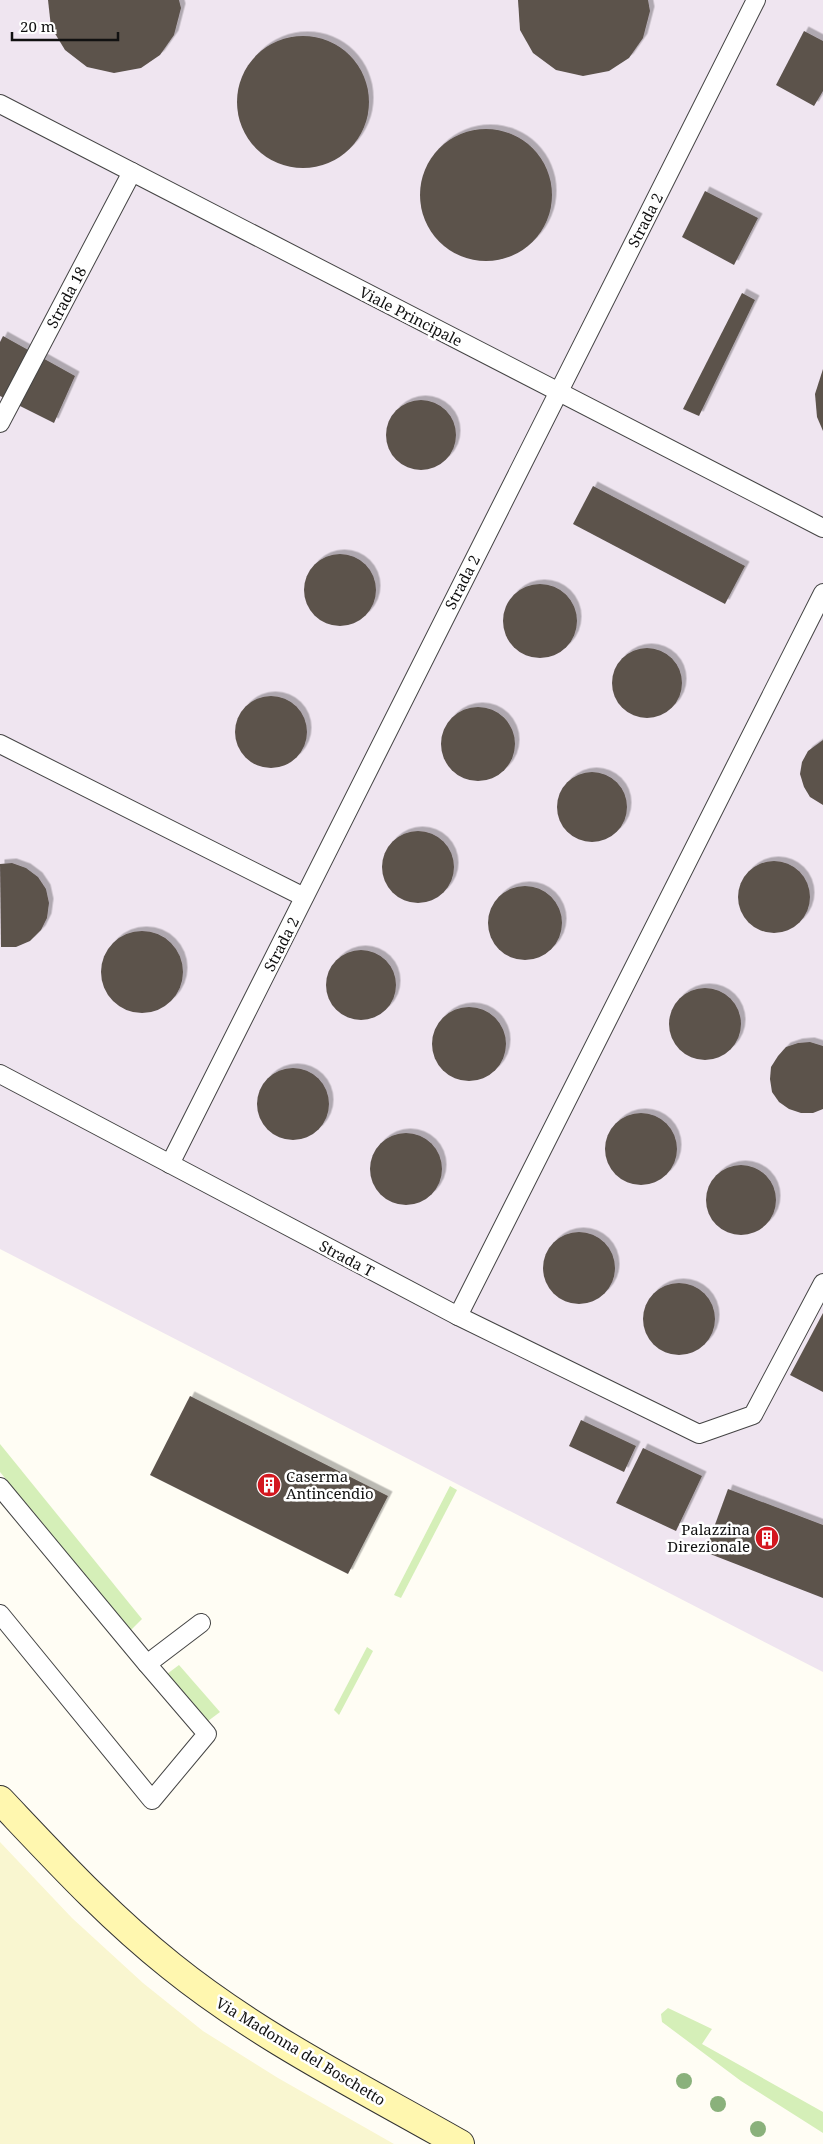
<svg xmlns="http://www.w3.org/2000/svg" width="823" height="2144" viewBox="0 0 823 2144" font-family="'Noto Serif',serif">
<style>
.industrial{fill:#efe5f0}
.farmland{fill:#f9f6d0}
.green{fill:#d5efb8}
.building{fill:#5b524c;filter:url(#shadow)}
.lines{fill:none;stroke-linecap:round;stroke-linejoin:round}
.lane-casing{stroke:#444;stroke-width:20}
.secondary-casing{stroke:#333;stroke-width:30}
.lane{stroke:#fff;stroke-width:18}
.secondary{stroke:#fff7af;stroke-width:28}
.tree{fill:#8ab17b}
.labels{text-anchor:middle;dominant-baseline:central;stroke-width:5;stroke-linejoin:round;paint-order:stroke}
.street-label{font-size:15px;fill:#111;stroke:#fff}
.poi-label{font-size:15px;fill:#111;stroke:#fff;text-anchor:start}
</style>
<defs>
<filter id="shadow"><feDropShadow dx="4.5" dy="-4.5" stdDeviation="0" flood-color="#0004"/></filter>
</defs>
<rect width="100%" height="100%" fill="#fffdf4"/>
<polygon class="industrial" points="0,0 823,0 823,1672 0,1249"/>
<polygon class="farmland" points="0,1842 72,1918 143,1983 203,2031 278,2078 394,2144 0,2144"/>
<g class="green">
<polygon points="0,1444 142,1619 131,1630 0,1472"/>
<polygon points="450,1486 457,1490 401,1598 394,1595"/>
<polygon points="367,1647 373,1651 339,1715 334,1710"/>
<polygon points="179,1665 220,1712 208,1721 167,1674"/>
<polygon points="668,2008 712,2029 702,2044 823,2112 823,2133 741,2081 662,2022 661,2014"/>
</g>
<g class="building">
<polygon points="48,0 179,0 181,8 174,35 160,55 141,68 114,73 87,67 65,50 51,27"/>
<polygon points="518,0 648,0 650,11 643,38 629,58 609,71 583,76 556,70 533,53 520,30"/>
<polygon points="804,31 823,41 823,91 814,106 776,85"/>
<circle cx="303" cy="102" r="66"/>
<circle cx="486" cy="195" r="66"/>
<polygon points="705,191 758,218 734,265 682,237"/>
<polygon points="742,293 755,300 699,416 683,409"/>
<polygon points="3,336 75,376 54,423 0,396 0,342"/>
<polygon points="823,369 823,431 817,417 815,394"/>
<circle cx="421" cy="435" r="35"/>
<polygon points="593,486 745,566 725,604 573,524"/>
<circle cx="340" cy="590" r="36"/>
<circle cx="540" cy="621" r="37"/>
<circle cx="647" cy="683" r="35"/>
<circle cx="271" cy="732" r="36"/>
<circle cx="478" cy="744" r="37"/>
<polygon points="823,740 823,805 810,797 804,787 800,774 802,762 808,751"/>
<circle cx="592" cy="807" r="35"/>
<circle cx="418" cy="867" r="36"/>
<circle cx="774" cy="897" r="36"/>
<polygon points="12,863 26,868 38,877 46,889 49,903 47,918 41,930 30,941 16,947 1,947 0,864"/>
<circle cx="525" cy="923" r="37"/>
<circle cx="142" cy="972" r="41"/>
<circle cx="361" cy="985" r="35"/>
<circle cx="705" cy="1024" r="36"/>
<circle cx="469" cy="1044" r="37"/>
<polygon points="810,1042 823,1046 823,1109 813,1113 801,1113 789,1109 779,1102 772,1092 770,1079 771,1067 778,1056 786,1047 798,1043"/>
<circle cx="293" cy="1104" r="36"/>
<circle cx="641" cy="1149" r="36"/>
<circle cx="406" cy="1169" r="36"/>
<circle cx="741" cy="1200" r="35"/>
<circle cx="579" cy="1268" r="36"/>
<circle cx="679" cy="1319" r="36"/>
<polygon points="823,1313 823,1392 790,1375"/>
<polygon points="190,1396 388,1496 348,1574 150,1475"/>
<polygon points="581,1420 636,1446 624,1472 569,1446"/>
<polygon points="643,1448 702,1476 676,1531 616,1503"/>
<polygon points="728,1489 823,1525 823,1598 705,1552"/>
</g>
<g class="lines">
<g class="lane-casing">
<g id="lane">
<polyline points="0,104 823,528"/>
<polyline points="0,423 132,172"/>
<polyline points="0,744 304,897"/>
<polyline points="0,1074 458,1316 699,1434 753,1415 823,1283"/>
<polyline points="170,1164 756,0"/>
<polyline points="458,1316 823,593"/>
<polyline points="0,1487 147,1664"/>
<polyline points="0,1614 152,1800 207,1734 147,1664 201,1623"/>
</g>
</g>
<g class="secondary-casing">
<path id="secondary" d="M0,1800C55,1858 108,1916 171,1966C259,2037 362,2088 460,2144"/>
</g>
<use href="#lane" class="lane"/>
<use href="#secondary" class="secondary"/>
</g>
<g class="tree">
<circle cx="684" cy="2081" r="8"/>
<circle cx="718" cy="2104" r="8"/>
<circle cx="758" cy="2129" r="8"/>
</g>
<defs>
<g id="building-disc" transform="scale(1.25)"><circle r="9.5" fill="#d3171f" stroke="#fff"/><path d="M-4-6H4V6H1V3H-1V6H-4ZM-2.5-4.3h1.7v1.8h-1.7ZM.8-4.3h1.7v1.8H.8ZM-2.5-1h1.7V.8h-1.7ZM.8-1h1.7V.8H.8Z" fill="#fff"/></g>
</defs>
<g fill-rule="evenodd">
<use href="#building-disc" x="269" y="1485"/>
<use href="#building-disc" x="767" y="1538"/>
</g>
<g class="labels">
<g class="street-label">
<text transform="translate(645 220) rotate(-63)">Strada 2</text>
<text transform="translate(66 297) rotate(-62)">Strada 18</text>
<text transform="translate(411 316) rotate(27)">Viale Principale</text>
<text transform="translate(462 582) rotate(-63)">Strada 2</text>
<text transform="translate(281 944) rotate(-63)">Strada 2</text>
<text transform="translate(347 1258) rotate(28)">Strada T</text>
<text transform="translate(301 2051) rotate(31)">Via Madonna del Boschetto</text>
</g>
<g class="poi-label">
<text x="286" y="1476">Caserma<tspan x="286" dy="17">Antincendio</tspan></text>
<text x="750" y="1529" text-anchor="end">Palazzina<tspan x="750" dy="17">Direzionale</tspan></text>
</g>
</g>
<path d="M12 32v8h106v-8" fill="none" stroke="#111111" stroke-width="2.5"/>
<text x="20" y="32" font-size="15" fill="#111111" stroke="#ffffff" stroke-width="4" paint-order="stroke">20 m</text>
</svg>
